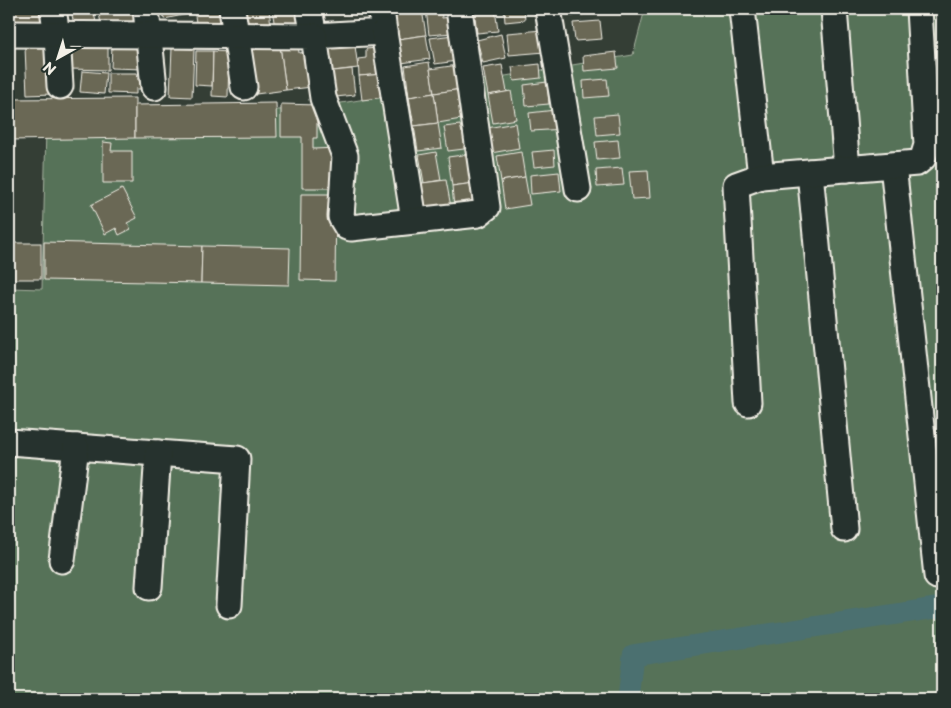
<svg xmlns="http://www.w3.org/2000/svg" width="951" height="708" viewBox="0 0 951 708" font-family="'Playpen Sans',sans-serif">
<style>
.green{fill:#577258;stroke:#a6b2a0}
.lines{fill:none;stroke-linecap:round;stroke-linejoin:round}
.canal{stroke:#4b706f;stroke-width:21}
.building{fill:#6a6854;stroke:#f4f1e8}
.minor-casing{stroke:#f4f1e8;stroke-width:29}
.minor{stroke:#26332d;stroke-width:25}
</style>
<rect width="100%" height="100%" fill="#343e35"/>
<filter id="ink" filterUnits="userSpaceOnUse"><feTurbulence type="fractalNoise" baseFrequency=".02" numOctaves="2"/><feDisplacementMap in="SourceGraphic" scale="10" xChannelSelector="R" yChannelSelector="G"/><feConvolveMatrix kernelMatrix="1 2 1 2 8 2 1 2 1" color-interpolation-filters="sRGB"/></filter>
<g filter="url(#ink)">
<polygon class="green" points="645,9 942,9 942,699 9,699 9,288 42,289 46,128 317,107 633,55"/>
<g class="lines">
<polyline class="canal" points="628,699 633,655 942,607"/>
</g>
<g class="building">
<polygon points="9,9 43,9 46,20 13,27"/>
<polygon points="71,9 93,9 96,22 74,26"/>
<polygon points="98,9 139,9 141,22 102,28"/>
<polygon points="162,9 187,9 188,14 164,19"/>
<polygon points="194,9 222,9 224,25 197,29"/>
<polygon points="243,9 269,9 271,26 246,29"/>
<polygon points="272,9 300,9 302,24 275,28"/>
<polygon points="393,9 422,9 426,35 398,39"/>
<polygon points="426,9 441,9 442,18 450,17 452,33 429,35"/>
<polygon points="474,9 495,9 498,31 477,33"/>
<polygon points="504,9 524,9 525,20 505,22"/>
<polygon points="570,9 606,9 606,12 571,16"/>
<polygon points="600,21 602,39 575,41 573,23"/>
<polygon points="543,30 545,52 509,55 507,33"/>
<polygon points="501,34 506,58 483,63 477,40"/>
<polygon points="426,35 430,59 401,63 398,39"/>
<polygon points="453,35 457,61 435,64 430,38"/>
<polygon points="298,44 299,53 308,52 312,87 286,90 280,46"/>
<polygon points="70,45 108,46 108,70 70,69"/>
<polygon points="112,45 145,46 144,69 111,68"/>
<polygon points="50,46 52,94 27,95 25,47"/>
<polygon points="280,46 286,90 256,94 250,50"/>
<polygon points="355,46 358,68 324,72 322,49"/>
<polygon points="172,48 194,49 192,97 170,96"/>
<polygon points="377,48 384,74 359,76 358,59 366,58 366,49"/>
<polygon points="196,51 213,51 212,86 195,85"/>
<polygon points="213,51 229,52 228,97 212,96"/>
<polygon points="616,52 618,68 584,71 583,56"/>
<polygon points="429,62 434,93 409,97 405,66"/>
<polygon points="540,64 541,78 514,81 512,67"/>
<polygon points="458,65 462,89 434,93 430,69"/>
<polygon points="502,65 507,92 488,95 483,68"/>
<polygon points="352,69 355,95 326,98 324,72"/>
<polygon points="82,71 106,73 104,94 80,92"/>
<polygon points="108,73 137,73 138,80 144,80 144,89 136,89 136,94 108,93"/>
<polygon points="384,74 386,97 362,100 359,76"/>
<polygon points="607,79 609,96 584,98 583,81"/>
<polygon points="547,82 549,104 526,106 524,85"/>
<polygon points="462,89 467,118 438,123 434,93"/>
<polygon points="511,91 516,119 493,123 488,95"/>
<polygon points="434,93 438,123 414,126 409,97"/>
<polygon points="135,98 135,138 9,140 9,99"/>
<polygon points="276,103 277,137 135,138 135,105"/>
<polygon points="281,104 317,105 317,138 313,138 313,149 337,148 338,188 302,188 302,137 281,137"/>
<polygon points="564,109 565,129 531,131 529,113"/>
<polygon points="618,114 620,133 597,135 595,116"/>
<polygon points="438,123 442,148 418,151 414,126"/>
<polygon points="515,123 519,148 491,153 487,128"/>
<polygon points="460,125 462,133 469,132 471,145 464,146 464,149 448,151 444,127"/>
<polygon points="618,140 620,158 597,160 595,142"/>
<polygon points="103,142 112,143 111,151 132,151 132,183 103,183"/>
<polygon points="554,150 555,165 534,167 532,152"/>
<polygon points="436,152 441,180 424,183 419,155"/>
<polygon points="521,152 525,177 501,181 497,156"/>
<polygon points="470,154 474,183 452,186 448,157"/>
<polygon points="622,168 624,185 597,187 596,170"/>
<polygon points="648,170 650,198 632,199 629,171"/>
<polygon points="559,172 561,191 531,194 530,175"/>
<polygon points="525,177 530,205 505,209 501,181"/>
<polygon points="446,180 451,207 419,212 414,184"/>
<polygon points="474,183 477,205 454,208 452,186"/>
<polygon points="122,189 137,218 127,223 131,229 119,235 116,228 105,234 91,205"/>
<polygon points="301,194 336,194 335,281 300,280"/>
<polygon points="44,242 202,246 201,283 44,280"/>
<rect x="9" y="243" width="32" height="36"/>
<polygon points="202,246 290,248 289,285 201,283"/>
</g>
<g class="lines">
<g class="minor-casing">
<g id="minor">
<polyline points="53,9 57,35 60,86"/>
<polyline points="146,9 154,87"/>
<polyline points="232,9 244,87"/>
<polyline points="309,9 314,36 384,32 381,9"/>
<polyline points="548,9 578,189"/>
<polyline points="742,9 761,176"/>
<polyline points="834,9 847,169"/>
<polyline points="384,32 414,220"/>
<polyline points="9,34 314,36 323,98 345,156 341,217 347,227 351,228 478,214 487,207 459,9"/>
<polyline points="893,165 937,576"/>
<polyline points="810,172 844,529"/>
<polyline points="748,403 736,185 761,176 917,163 923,158 927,145 919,9"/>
<polyline points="9,442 237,459 229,605"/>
<polyline points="62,560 76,447"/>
<polyline points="149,587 158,453"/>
</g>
</g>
<use href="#minor" class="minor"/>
</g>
</g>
<rect width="951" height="708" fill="none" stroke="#26332d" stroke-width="30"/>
<rect x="15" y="15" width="921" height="678" fill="none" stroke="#f4f1e8" stroke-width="2" filter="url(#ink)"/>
<g transform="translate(58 58) rotate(219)" stroke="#26332d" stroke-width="4" paint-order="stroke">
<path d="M0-4L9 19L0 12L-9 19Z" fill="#f4f1e8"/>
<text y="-8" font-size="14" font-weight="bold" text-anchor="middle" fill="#f4f1e8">N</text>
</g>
</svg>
